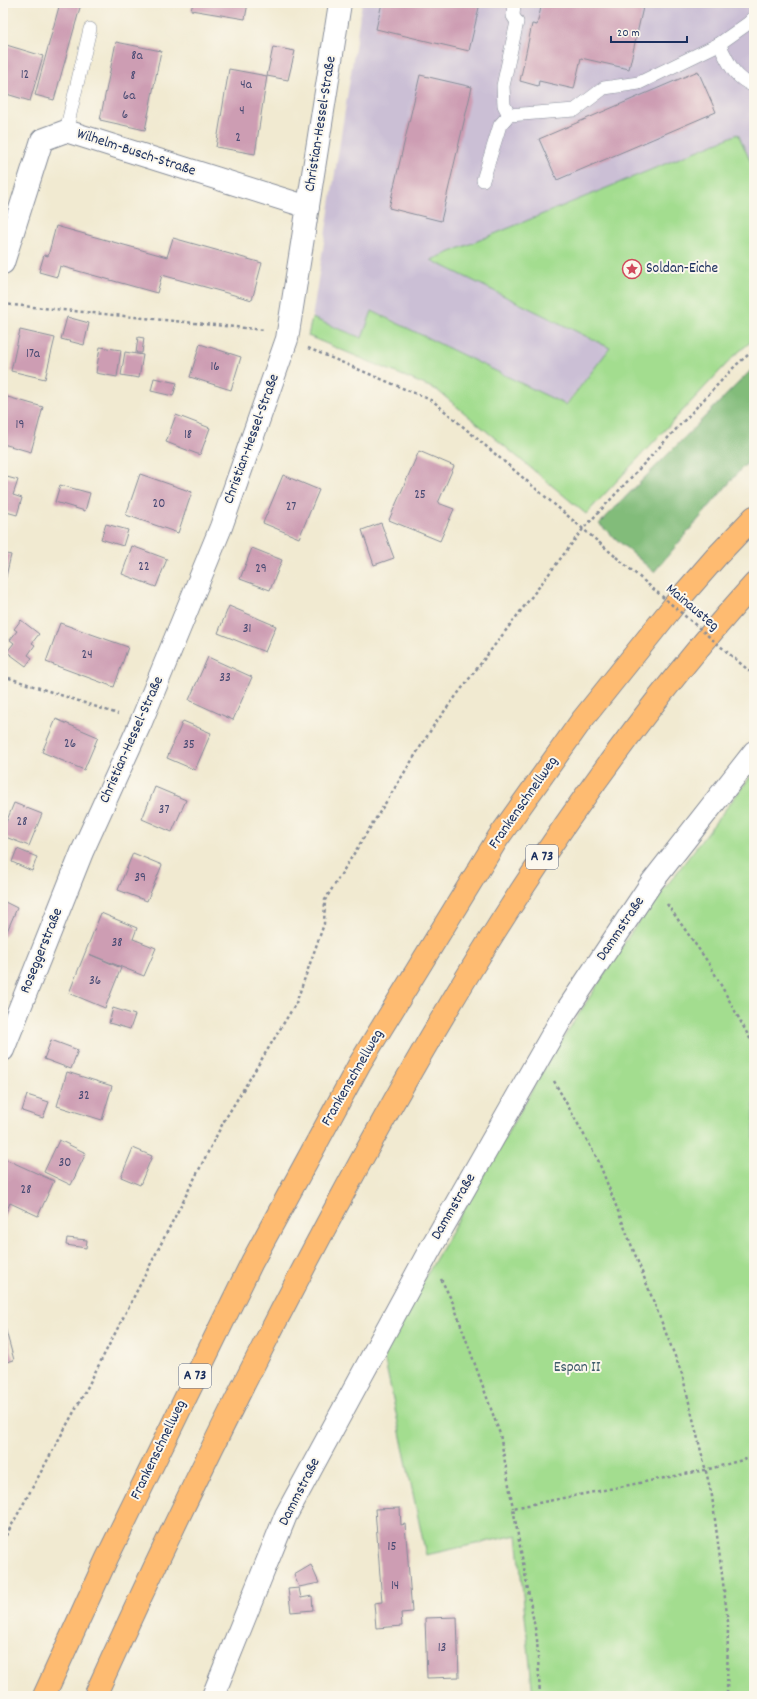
<svg xmlns="http://www.w3.org/2000/svg" width="757" height="1699" viewBox="0 0 757 1699" font-family="Dekko,sans-serif">
<style>
.industrial{fill:#cbbfd5}
.green{fill:#a3dd8f;stroke:#5f8676}
.forest{fill:#82bc7a;stroke:#4e766c}
.building{fill:#cd9db3}
.lines{fill:none;stroke-linecap:round;stroke-linejoin:round}
.lane-casing{stroke:#868c98;stroke-width:14}
.street-casing{stroke:#868c98;stroke-width:24}
.highway-casing{stroke:#868c98;stroke-width:24}
.path{stroke:#868c98;stroke-width:2.5;stroke-dasharray:3 3;stroke-linecap:butt}
.lane{stroke:#fff;stroke-width:13}
.street{stroke:#fff;stroke-width:22}
.highway{stroke:#febb71;stroke-width:22}
.path-bridge{stroke:#868c98;stroke-width:2.5;stroke-dasharray:3 3;stroke-linecap:butt}
.labels{text-anchor:middle;dominant-baseline:central;stroke-width:4;stroke-linejoin:round;paint-order:stroke}
.number-label{font-size:13px;fill:#484a73}
.shield{fill:#fbf7ec;stroke:#5e6b89;stroke-width:1}
.shield-label{font-size:14px;font-weight:bold;fill:#1b2f5e}
.street-label{font-size:15px;fill:#1b2f5e;stroke:#fbf7ec}
.poi-label{font-size:15px;fill:#1b2f5e;stroke:#fbf7ec;text-anchor:start}
.park-label{font-size:15px;fill:#3d5a6a;stroke:#fbf7ec}
</style>
<rect width="100%" height="100%" fill="#fbf7ec"/>
<filter id="ink" filterUnits="userSpaceOnUse"><feTurbulence type="fractalNoise" baseFrequency=".025" numOctaves="2"/><feDisplacementMap in="SourceGraphic" scale="8" xChannelSelector="R" yChannelSelector="G"/><feConvolveMatrix kernelMatrix="1 2 1 2 8 2 1 2 1" color-interpolation-filters="sRGB"/></filter>
<filter id="wash" filterUnits="userSpaceOnUse"><feTurbulence type="fractalNoise" baseFrequency=".012" numOctaves="4" result="noise"/><feDisplacementMap in="SourceGraphic" scale="16" xChannelSelector="R" yChannelSelector="G"/><feGaussianBlur stdDeviation="0.9" result="paint"/><feColorMatrix in="noise" values="0 0 0 0 0 0 0 0 0 0 0 0 0 0 0 0 0 1.4 0 .05"/><feComposite in="paint" operator="in"/></filter>
<g filter="url(#wash)">
<rect width="100%" height="100%" fill="#f1ead1"/>
<polygon class="industrial" points="362,3 754,3 754,169 738,134 432,260 610,348 565,405 373,311 362,338 312,318"/>
<g class="green">
<polygon points="738,134 754,169 754,339 734,356 586,514 437,390 308,336 312,318 362,338 372,311 566,405 610,348 431,260"/>
<polygon points="754,772 754,1696 533,1696 517,1535 426,1555 383,1352 548,1062 632,931"/>
</g>
<polygon class="forest" points="754,367 754,457 741,469 654,572 599,524"/>
<g id="blocks">
<g class="building">
<polygon points="60,3 81,4 54,100 35,95"/>
<polygon points="193,3 248,3 245,19 191,10"/>
<polygon points="382,3 480,3 469,51 376,29"/>
<polygon points="542,3 644,3 629,69 581,58 574,89 539,81 538,86 520,81 532,24 537,25"/>
<polygon points="116,42 161,51 145,130 100,120"/>
<polygon points="3,44 43,56 30,101 3,93"/>
<polygon points="273,47 295,51 288,80 267,76"/>
<polygon points="229,69 267,76 255,154 216,147"/>
<polygon points="698,71 716,112 557,180 539,139"/>
<polygon points="420,75 472,87 441,221 389,208"/>
<polygon points="56,226 167,257 173,238 262,263 252,300 162,275 157,293 60,266 57,277 39,272 44,255 48,256"/>
<polygon points="67,317 89,323 84,345 61,339"/>
<polygon points="20,330 55,338 45,379 11,371"/>
<polygon points="138,337 144,338 142,353 136,353"/>
<polygon points="200,344 241,357 231,390 190,377"/>
<polygon points="100,347 121,350 117,377 96,373"/>
<polygon points="125,352 143,355 139,378 121,375"/>
<polygon points="154,378 177,383 173,396 151,391"/>
<polygon points="4,396 43,407 31,452 3,444"/>
<polygon points="176,415 210,428 200,455 166,442"/>
<polygon points="419,451 454,466 438,503 454,509 440,541 389,520"/>
<polygon points="140,474 192,492 178,533 126,515"/>
<polygon points="283,475 319,490 299,538 263,523"/>
<polygon points="3,476 18,480 13,495 22,498 17,515 3,511"/>
<polygon points="60,485 90,493 85,511 55,502"/>
<polygon points="381,523 394,558 374,565 362,530"/>
<polygon points="106,524 128,530 123,546 101,539"/>
<polygon points="132,546 167,559 156,587 122,574"/>
<polygon points="252,548 282,560 270,590 240,579"/>
<polygon points="3,553 11,555 4,585 3,585"/>
<polygon points="229,606 276,626 265,652 218,633"/>
<polygon points="21,620 39,634 32,643 35,645 28,655 32,658 26,666 7,652 14,643 10,640 17,631 14,629"/>
<polygon points="60,623 128,647 114,687 46,662"/>
<polygon points="208,657 252,677 233,720 189,700"/>
<polygon points="56,719 98,737 84,770 42,752"/>
<polygon points="183,721 211,733 195,770 167,758"/>
<polygon points="155,787 186,800 172,832 142,819"/>
<polygon points="14,803 42,814 29,846 3,836 3,830"/>
<polygon points="17,849 37,857 32,871 12,862"/>
<polygon points="133,853 162,865 147,901 118,890"/>
<polygon points="3,901 17,908 5,936 3,936"/>
<polygon points="101,913 137,928 133,939 156,948 144,976 89,954 121,968 105,1008 69,993"/>
<polygon points="113,1008 135,1015 130,1029 109,1023"/>
<polygon points="51,1040 78,1050 71,1069 44,1059"/>
<polygon points="67,1072 112,1086 102,1120 57,1106"/>
<polygon points="27,1095 49,1102 43,1118 22,1111"/>
<polygon points="59,1140 86,1153 71,1185 44,1172"/>
<polygon points="133,1148 152,1156 140,1185 121,1177"/>
<polygon points="3,1158 54,1181 38,1216 10,1203 3,1219"/>
<polygon points="67,1238 87,1240 86,1248 66,1245"/>
<polygon points="3,1320 14,1360 3,1363"/>
<polygon points="400,1508 401,1525 405,1524 412,1612 401,1613 402,1626 376,1628 374,1603 382,1602 375,1509"/>
<polygon points="311,1565 319,1583 299,1587 294,1575"/>
<polygon points="299,1588 301,1598 312,1596 313,1610 291,1612 288,1589"/>
<polygon points="457,1617 459,1677 427,1678 425,1618"/>
</g>
</g>
</g>
<g filter="url(#ink)">
<use href="#blocks" fill-opacity="0" stroke="#868c98" stroke-width="1"/>
<g class="lines">
<g class="lane-casing">
<g id="lane">
<path d="M719,44C729,63 733,77 754,86"/>
<polyline points="509,115 504,105 503,86 517,22 513,16 514,3"/>
<polyline points="66,131 90,29"/>
<polyline points="483,180 500,125 509,115 575,110 604,88 639,83 719,44 750,22 754,16"/>
</g>
</g>
<g class="street-casing">
<g id="street">
<polyline points="3,263 42,140 66,131 308,207"/>
<polyline points="3,1050 82,852 141,722 221,527 287,339 340,3"/>
<polyline points="213,1696 286,1515 428,1253 563,1016 652,882 754,752"/>
</g>
</g>
<g class="highway-casing">
<g id="highway">
<polyline points="44,1696 107,1558 252,1262 360,1063 498,838 582,720 675,604 716,557 754,517"/>
<path d="M95,1696C168,1535 245,1377 328,1222C448,996 582,775 754,584"/>
</g>
</g>
<g class="path">
<polyline points="3,304 265,330"/>
<polyline points="308,348 433,401 616,557"/>
<polyline points="3,676 118,714"/>
<polyline points="667,904 710,965 754,1046"/>
<polyline points="554,1081 598,1160 682,1374 712,1496 728,1622 727,1696"/>
<polyline points="441,1279 453,1303 500,1434 513,1508"/>
<polyline points="3,1541 86,1390 224,1121 296,1003 324,924 325,900 434,725 583,529 736,365 754,350"/>
<polyline points="540,1696 537,1639 513,1508 705,1470 754,1457"/>
</g>
<use href="#lane" class="lane"/>
<use href="#street" class="street"/>
<use href="#highway" class="highway"/>
<polyline class="path-bridge" points="616,557 754,675"/>
</g>
</g>
<defs>
<g id="sight-ring" transform="scale(1)"><circle r="9.5" fill="#fbf7ec" stroke="#d1495b" stroke-width="1.5"/><path d="M0-6L1.8-2.2L6-1.7L2.9 1.2L3.7 5.4L0 3.3L-3.7 5.4L-2.9 1.2L-6-1.7L-1.8-2.2Z" fill="#d1495b"/></g>
</defs>
<g fill-rule="evenodd">
<use href="#sight-ring" x="632" y="269"/>
</g>
<g class="labels">
<g class="number-label">
<text x="137" y="56">8a</text>
<text x="25" y="75">12</text>
<text x="133" y="76">8</text>
<text x="246" y="85">4a</text>
<text x="129" y="96">6a</text>
<text x="242" y="111">4</text>
<text x="125" y="115">6</text>
<text x="238" y="138">2</text>
<text x="33" y="354">17a</text>
<text x="215" y="367">16</text>
<text x="20" y="425">19</text>
<text x="188" y="435">18</text>
<text x="420" y="495">25</text>
<text x="159" y="504">20</text>
<text x="291" y="507">27</text>
<text x="144" y="567">22</text>
<text x="261" y="569">29</text>
<text x="247" y="629">31</text>
<text x="87" y="655">24</text>
<text x="225" y="678">33</text>
<text x="70" y="744">26</text>
<text x="189" y="745">35</text>
<text x="164" y="810">37</text>
<text x="22" y="822">28</text>
<text x="140" y="878">39</text>
<text x="117" y="943">38</text>
<text x="95" y="981">36</text>
<text x="84" y="1096">32</text>
<text x="65" y="1163">30</text>
<text x="26" y="1190">28</text>
<text x="392" y="1547">15</text>
<text x="395" y="1586">14</text>
<text x="442" y="1648">13</text>
</g>
<g class="shield">
<rect x="526" y="845" width="32" height="24" rx="3"/>
<rect x="179" y="1364" width="32" height="24" rx="3"/>
</g>
<g class="shield-label">
<text x="542" y="857">A 73</text>
<text x="195" y="1376">A 73</text>
</g>
<g class="street-label">
<text transform="translate(321 124) rotate(-81)">Christian-Hessel-Straße</text>
<text transform="translate(136 153) rotate(18)">Wilhelm-Busch-Straße</text>
<text transform="translate(252 439) rotate(-70)">Christian-Hessel-Straße</text>
<text transform="translate(692 608) rotate(40)">Mainausteg</text>
<text transform="translate(132 740) rotate(-66)">Christian-Hessel-Straße</text>
<text transform="translate(524 803) rotate(-55)">Frankenschnellweg</text>
<text transform="translate(621 929) rotate(-56)">Dammstraße</text>
<text transform="translate(42 951) rotate(-68)">Roseggerstraße</text>
<text transform="translate(353 1078) rotate(-60)">Frankenschnellweg</text>
<text transform="translate(454 1207) rotate(-60)">Dammstraße</text>
<text transform="translate(159 1450) rotate(-64)">Frankenschnellweg</text>
<text transform="translate(300 1492) rotate(-63)">Dammstraße</text>
</g>
<g class="poi-label">
<text x="646" y="269">Soldan-Eiche</text>
</g>
<g class="park-label">
<text x="577" y="1368">Espan II</text>
</g>
</g>
<rect width="757" height="1699" fill="none" stroke="#fbf7ec" stroke-width="16"/>
<path d="M611 36v6h76v-6" fill="none" stroke="#1b2f5e" stroke-width="2"/>
<text x="617" y="36" font-size="12" fill="#1b2f5e" stroke="#fbf7ec" stroke-width="3" paint-order="stroke">20 m</text>
</svg>
